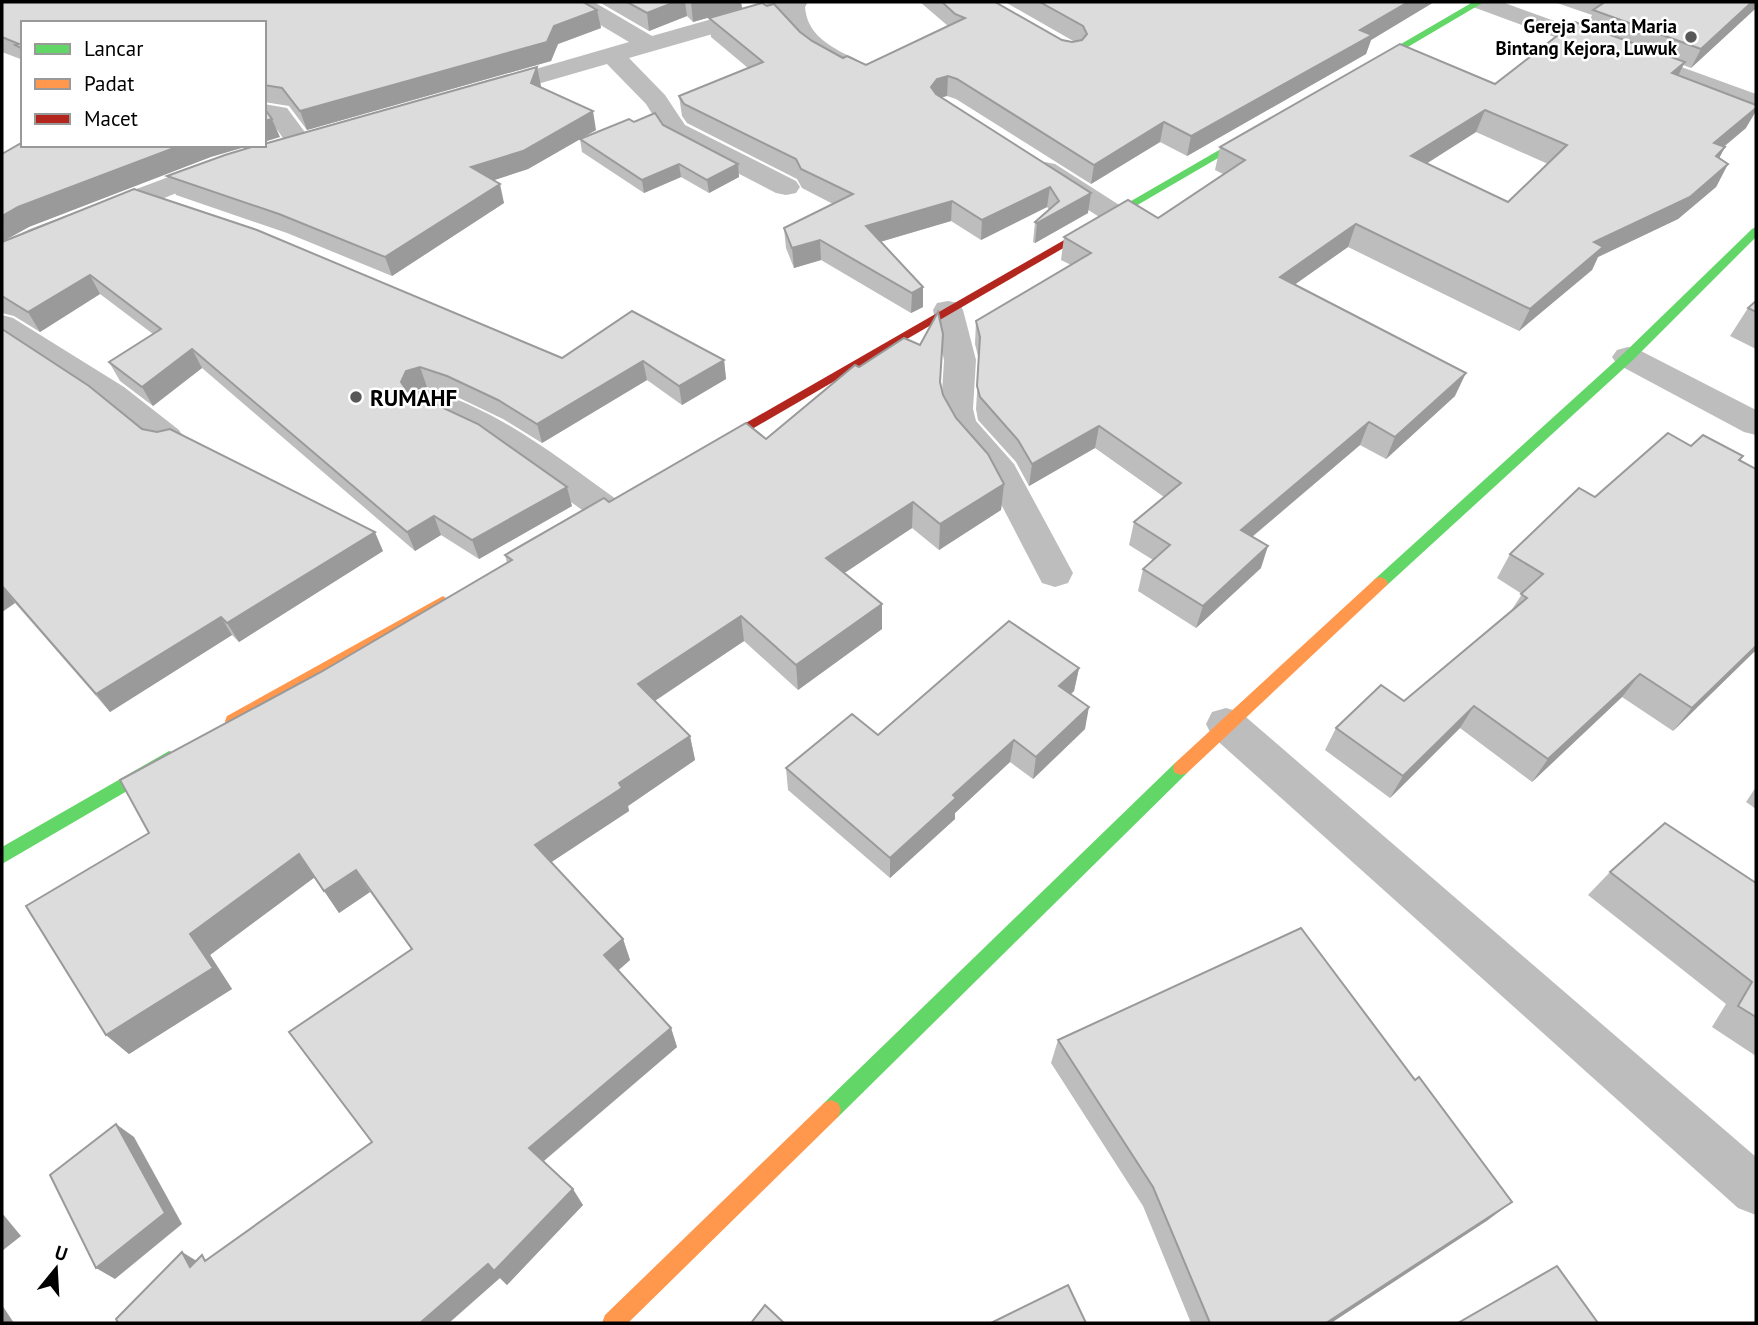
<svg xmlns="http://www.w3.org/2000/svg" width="1758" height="1325" viewBox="0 0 1758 1325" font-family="'PT Sans',sans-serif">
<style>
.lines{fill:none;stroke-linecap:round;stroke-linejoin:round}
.street{fill:#bdbdbd;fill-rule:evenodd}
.fast{fill:#63d668;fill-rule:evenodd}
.slow{fill:#ff974d;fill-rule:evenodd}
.jam{fill:#b3261e;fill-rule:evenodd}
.wall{fill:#bdbdbd;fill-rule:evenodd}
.shaded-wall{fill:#9a9a9a}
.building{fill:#dcdcdc;stroke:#9a9a9a;stroke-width:2;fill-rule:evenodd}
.poi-dot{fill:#595959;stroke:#fff;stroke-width:2.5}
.labels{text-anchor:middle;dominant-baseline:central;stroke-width:5;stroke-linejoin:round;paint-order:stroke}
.far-poi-label{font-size:19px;font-weight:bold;fill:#000;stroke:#fff;text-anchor:end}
.poi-label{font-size:23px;font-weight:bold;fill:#000;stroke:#fff;text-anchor:start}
</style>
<rect width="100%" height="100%" fill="#fff"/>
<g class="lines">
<g class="street">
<path d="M566,2H594L652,36L772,2H808L805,7C807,31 823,42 843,53C851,57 858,58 862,65L859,70C829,78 786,43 782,14L629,58L665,95L685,125L796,181L800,187L796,193L786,195L776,193L666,136L646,104L607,64L489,98L480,95L476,90L480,85L629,42L570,7Z"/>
<polygon points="1469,2 1502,2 1756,94 1756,111 1473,7"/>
<polygon points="264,104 287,108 313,143 309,149 300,151 291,149 270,120 264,120"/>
<polygon points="219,158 229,160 233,166 229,172 2,263 2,243 30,229"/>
<polygon points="1045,162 1055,164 1124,208 1128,214 1124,220 1114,222 1104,220 1035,176 1031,170 1035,164"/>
<polygon points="948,301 959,303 963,310 976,360 973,409 976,421 1014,464 1073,573 1068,583 1055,587 1042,583 988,479 956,443 944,421 941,409 944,360 933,310 937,303"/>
<polygon points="2,315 13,318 124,387 179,430 184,438 179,446 167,449 155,446 102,403 2,339"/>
<polygon points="1628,347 1639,350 1756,410 1756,435 1744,432 1617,364 1612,357 1617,350"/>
<path d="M426,389C498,409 557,457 616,499L621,508L616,517L604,520L592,517L485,441L415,408L410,400L415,392Z"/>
<polygon points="1226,708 1240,712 1756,1157 1756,1215 1738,1208 1212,736 1206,724 1212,712"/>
</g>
<g class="fast">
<polygon points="1473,2 1484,2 1362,74 1353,72"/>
<polygon points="1264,124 1269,127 1268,129 1110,221 1106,222 1100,219"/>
<polygon points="1756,227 1756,237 1633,360 1385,587 1375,587 1372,583 1375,579 1623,354 1752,229"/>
<polygon points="169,751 175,753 177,758 175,763 2,864 2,847"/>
<polygon points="1181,761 1187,763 1189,768 1187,773 838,1117 831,1120 824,1117 821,1110 824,1103 1175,763"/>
</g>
<g class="slow">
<polygon points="1380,577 1385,579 1388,583 1385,587 1187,773 1181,775 1175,773 1173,768 1175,763 1375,579"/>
<polygon points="443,596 451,602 448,606 239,726 227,726 225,721 227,716"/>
<polygon points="831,1100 838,1103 841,1110 838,1117 628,1323 602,1323 605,1315 824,1103"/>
</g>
<polygon class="jam" points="1106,216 1112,219 1110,221 709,454 704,456 697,451"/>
</g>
<g class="wall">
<polygon points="2,2 597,10 601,28 558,44 551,61 307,130 289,106 264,102 264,23 23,23 23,60 2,52"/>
<polygon points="599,2 741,2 742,8 693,22 687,16 649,31"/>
<polygon points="920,2 995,2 1062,40 1072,42 1075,42 1005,2 1434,2 1371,40 1366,54 1187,156 1160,142 1091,184 956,99 947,96 941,97 1088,213 1035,243 1033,242 1035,222 1049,210 1047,207 981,240 951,221 880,242 923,287 923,307 911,313 821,260 794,268 786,248 784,228 833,204 802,188 797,179 687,123 682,116 679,96 748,68 711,37 709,18 800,32 812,41 843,58 866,65 948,26"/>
<path d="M1554,2H1756V9H1755L1691,68L1683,65L1678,75L1746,128L1724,147H1725L1719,158L1728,164L1716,187L1678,219L1598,257L1592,270L1519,331L1348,247L1294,284L1455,396L1386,459L1360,445L1252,537L1261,568L1196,628L1138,591L1143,569L1153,560L1129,545L1134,522L1164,497L1095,448L1029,486L1016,462L978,420L976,409L979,360L975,344L976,321L1071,265L1061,260L1064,237L1158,218L1223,174L1215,170L1220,147L1495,84L1587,26L1592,15ZM1476,132L1548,164L1508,202L1427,163Z"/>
<polygon points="541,86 540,87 596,130 528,169 494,180 504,203 392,276 287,233 176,195 167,176"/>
<polygon points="634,122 663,125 738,164 739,177 709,193 681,177 644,193 582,152 580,139"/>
<polygon points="2,242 562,358 724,360 726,379 682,405 647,380 542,443 503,419 453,395 427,387 413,391 412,393 572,506 479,559 441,535 415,551 202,368 153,406 120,381 109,362 153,334 100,294 40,332 14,316 2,313"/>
<polygon points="1756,301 1756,349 1730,336 1748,308"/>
<polygon points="2,329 142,429 383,551 239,642 232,635 110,712 15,603 2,612"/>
<polygon points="859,367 940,384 943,395 956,418 1004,484 1001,510 939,550 912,528 844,573 882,604 882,629 798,690 744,641 655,701 690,736 695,760 628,806 629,811 551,862 623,939 630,960 618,970 671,1028 677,1047 544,1161 583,1205 507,1285 500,1278 196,1261 208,1259 372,1142 411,949 370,892 339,913 315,877 210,955 232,989 129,1054 106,1035 149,833 321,672 507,563 505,555 609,502 766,439"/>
<polygon points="1691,446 1740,460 1756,650 1673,731 1622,697 1532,782 1460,728 1390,798 1325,750 1336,728 1404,701 1511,611 1522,594 1497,578 1510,554 1595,497"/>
<polygon points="1079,668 1074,691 1071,694 1085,729 1033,779 1010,762 955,813 955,819 890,878 788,790 786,768 878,735"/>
<polygon points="1756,787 1756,809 1746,802"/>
<polygon points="1610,872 1756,883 1756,1056 1712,1027 1726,1004 1588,895"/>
<polygon points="1058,1040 1415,1080 1488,1220 1331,1323 1191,1323 1143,1206 1051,1063"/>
</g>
<g class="shaded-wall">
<polygon points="675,2 685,2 687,16 649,31 647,13"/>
<polygon points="697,2 741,2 742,8 693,22 691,3"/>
<polygon points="1408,2 1434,2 1371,40 1366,54 1187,156 1191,136 1360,30"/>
<polygon points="1752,2 1756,2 1755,9 1691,68 1701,49"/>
<polygon points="597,10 601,28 558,44 551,61 307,130 300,111 554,26"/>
<polygon points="1685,62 1674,84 1672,73"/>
<polygon points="537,67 541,86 535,101 531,83"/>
<polygon points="948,76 947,96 936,99 931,87 937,79"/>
<polygon points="1756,108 1756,111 1746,128 1701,165 1714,143"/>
<polygon points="1485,110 1476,132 1404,178 1411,156"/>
<polygon points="593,111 596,130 528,169 476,186 471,167"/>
<polygon points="272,119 280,137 264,142 264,121"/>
<polygon points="1164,122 1160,142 1091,184 1094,165"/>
<polygon points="182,145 252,145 211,157 29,227 2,242 2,216 18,207"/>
<polygon points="1725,147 1713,170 1716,156"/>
<polygon points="679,164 681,177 644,193 642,180"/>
<polygon points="738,164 739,177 709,193 707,180"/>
<polygon points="1728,164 1716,187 1678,219 1598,257 1592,270 1519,331 1530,309 1594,242"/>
<polygon points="500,184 504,203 392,276 385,257"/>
<polygon points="1050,187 1047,207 981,240 982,220"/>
<polygon points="1091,193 1088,213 1035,243 1037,223"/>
<polygon points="952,201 951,221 866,246 866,226"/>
<polygon points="1356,224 1348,247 1273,300 1280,277"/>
<polygon points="820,240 821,260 794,268 792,248"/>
<polygon points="90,275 100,294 40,332 28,312"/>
<polygon points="923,287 923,307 911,313 912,293"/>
<polygon points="192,349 202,368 153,406 142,387"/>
<polygon points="724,360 726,379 682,405 679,386"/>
<polygon points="643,361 647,380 542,443 537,424"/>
<polygon points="420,367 427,387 413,391 408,401 401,382 406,371"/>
<polygon points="1466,373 1455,396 1386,459 1395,437"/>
<polygon points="1369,422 1360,445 1234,552 1241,530"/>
<polygon points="1099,426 1095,448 1029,486 1032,464"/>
<polygon points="1004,484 1001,510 939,550 940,524"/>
<polygon points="567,487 572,506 479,559 472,540"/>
<polygon points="913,502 912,528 828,584 826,558"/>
<polygon points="434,516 441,535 415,551 407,532"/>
<polygon points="375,532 383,551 239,642 227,623"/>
<polygon points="1268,546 1261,568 1196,628 1203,606"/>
<polygon points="2,586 15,603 2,612"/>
<polygon points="882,604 882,629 798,690 796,665"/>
<polygon points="741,616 744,641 644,708 638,684"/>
<polygon points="221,617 232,635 110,712 96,694"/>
<polygon points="1756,646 1756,650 1673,731 1692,708"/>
<polygon points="1079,668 1074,691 1055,708 1059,686"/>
<polygon points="1640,674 1622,697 1532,782 1548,759"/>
<polygon points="1474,706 1460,728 1390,798 1403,776"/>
<polygon points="1089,707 1085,729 1033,779 1036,757"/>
<polygon points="690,736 695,760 628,806 629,811 544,867 535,845 619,783"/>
<polygon points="1014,740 1010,762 955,813 955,819 890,878 890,858 953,795"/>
<polygon points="299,854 315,877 210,955 232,989 129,1054 106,1035 190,934"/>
<polygon points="356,870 370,892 339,913 324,891"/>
<polygon points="623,939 630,960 612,976 604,955"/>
<polygon points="671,1028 677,1047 540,1164 529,1148"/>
<polygon points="116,1124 134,1137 182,1224 115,1279 96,1268"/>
<polygon points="573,1189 583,1205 507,1285 500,1278 449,1323 420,1323"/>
<polygon points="1512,1202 1488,1220 1331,1323 1326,1323"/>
<polygon points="2,1213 21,1236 2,1251"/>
<polygon points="182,1252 205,1266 190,1267"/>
<polygon points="2,1305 14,1323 2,1323"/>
</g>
<g class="building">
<polygon points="2,2 583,2 597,10 554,26 547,42 300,111 282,88 264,85 264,23 23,23 23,49 15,45 19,44 2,37"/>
<polygon points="627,2 675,2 647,13"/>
<polygon points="942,2 995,2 1062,40 1072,42 1082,40 1087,34 1083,26 1040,2 1408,2 1360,30 1372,35 1191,136 1164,122 1094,165 957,79 948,76 937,79 931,87 936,94 1091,193 1037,223 1035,222 1059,201 1050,187 982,220 952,201 866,226 923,287 912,293 820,240 792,248 784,228 853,194 801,169 796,159 684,104 679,96 763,62 709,18 762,3 767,6 774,4 800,32 812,41 843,58 847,56 866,65 965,18 955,14"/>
<polygon points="1605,2 1752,2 1701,49 1593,10"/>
<path d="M1575,22L1685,62L1672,73L1756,105V108L1714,143L1725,147L1716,156L1728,164L1690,197L1594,242L1603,247L1530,309L1356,224L1280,277L1466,373L1395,437L1369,422L1241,530L1268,546L1203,606L1143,569L1170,545L1134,522L1181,483L1099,426L1032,464L1018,440L980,397L977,386L980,337L976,321L1091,253L1064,237L1128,200L1158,218L1245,160L1220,147L1400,44L1495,84ZM1485,110L1567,145L1508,202L1411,156Z"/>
<polygon points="537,67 531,83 593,111 523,151 471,167 500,184 385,257 279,214 167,176 225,155 258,145 264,145 264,144"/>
<polygon points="264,108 272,119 264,121"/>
<polygon points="655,113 663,125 738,164 707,180 679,164 642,180 580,139 629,119 634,122"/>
<polygon points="23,142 23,145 182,145 18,207 2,216 2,154"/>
<polygon points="134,189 257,230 562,358 632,311 724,360 679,386 643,361 537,424 498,400 447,376 420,367 406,371 401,382 407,391 478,424 567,487 472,540 434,516 407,532 192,349 142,387 109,362 161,329 90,275 28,312 2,296 2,242"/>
<polygon points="1756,301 1756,312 1748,308"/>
<polygon points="938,312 943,334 940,382 943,395 956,418 988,454 1004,484 940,524 913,502 826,558 882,604 796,665 741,616 638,684 690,736 619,783 622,788 535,845 623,939 604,955 671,1028 529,1148 573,1189 494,1271 488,1264 420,1323 118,1323 116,1319 182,1252 190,1267 202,1255 205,1261 372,1142 289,1032 412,949 356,870 324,891 299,854 190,934 213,968 106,1035 26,906 149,833 120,780 321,672 512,560 505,555 604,498 609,502 746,423 766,439 855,365 859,367 904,338 920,345"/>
<polygon points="2,329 89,386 142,429 157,432 170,429 375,532 227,623 221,617 96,694 2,586"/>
<polygon points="1668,433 1691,446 1703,435 1743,456 1739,460 1756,469 1756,646 1692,708 1640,674 1548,759 1474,706 1403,776 1336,728 1381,685 1404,701 1527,598 1521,594 1543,574 1510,554 1579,488 1595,497"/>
<polygon points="1009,621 1079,668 1059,686 1089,707 1036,757 1014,740 953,795 956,798 890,858 786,768 852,714 878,735"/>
<polygon points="1665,823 1756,883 1756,1017 1738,1006 1752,982 1610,872"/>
<polygon points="1301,928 1415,1080 1419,1077 1512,1202 1326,1323 1210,1323 1153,1187 1058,1040"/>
<polygon points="116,1124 165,1213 96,1268 50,1175"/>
<polygon points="1557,1266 1598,1323 1458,1323"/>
<polygon points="1068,1285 1086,1323 991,1323"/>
<polygon points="765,1305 784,1323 751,1323"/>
</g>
<g class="poi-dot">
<circle cx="1691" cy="37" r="7"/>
<circle cx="356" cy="397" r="7"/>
</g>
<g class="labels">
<g class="far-poi-label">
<text x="1677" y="26">Gereja Santa Maria<tspan x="1677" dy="22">Bintang Kejora, Luwuk</tspan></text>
</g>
<g class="poi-label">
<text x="370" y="397">RUMAHF</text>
</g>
</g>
<rect width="1758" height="1325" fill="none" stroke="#000000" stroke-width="7"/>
<rect x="21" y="21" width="245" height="126" fill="#ffffff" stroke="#999999" stroke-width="2"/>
<rect x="35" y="44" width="35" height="10" fill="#63d668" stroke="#999999" stroke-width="2"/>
<text x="84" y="56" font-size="21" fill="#000000">Lancar</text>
<rect x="35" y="79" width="35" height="10" fill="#ff974d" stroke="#999999" stroke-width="2"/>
<text x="84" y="91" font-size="21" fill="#000000">Padat</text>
<rect x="35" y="114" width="35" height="10" fill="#b3261e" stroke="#999999" stroke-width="2"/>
<text x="84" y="126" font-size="21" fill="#000000">Macet</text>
<g transform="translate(56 1269) rotate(18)" stroke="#ffffff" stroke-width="5" paint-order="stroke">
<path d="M0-5L12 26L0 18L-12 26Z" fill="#000000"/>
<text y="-10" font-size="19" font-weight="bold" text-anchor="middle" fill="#000000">U</text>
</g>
</svg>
